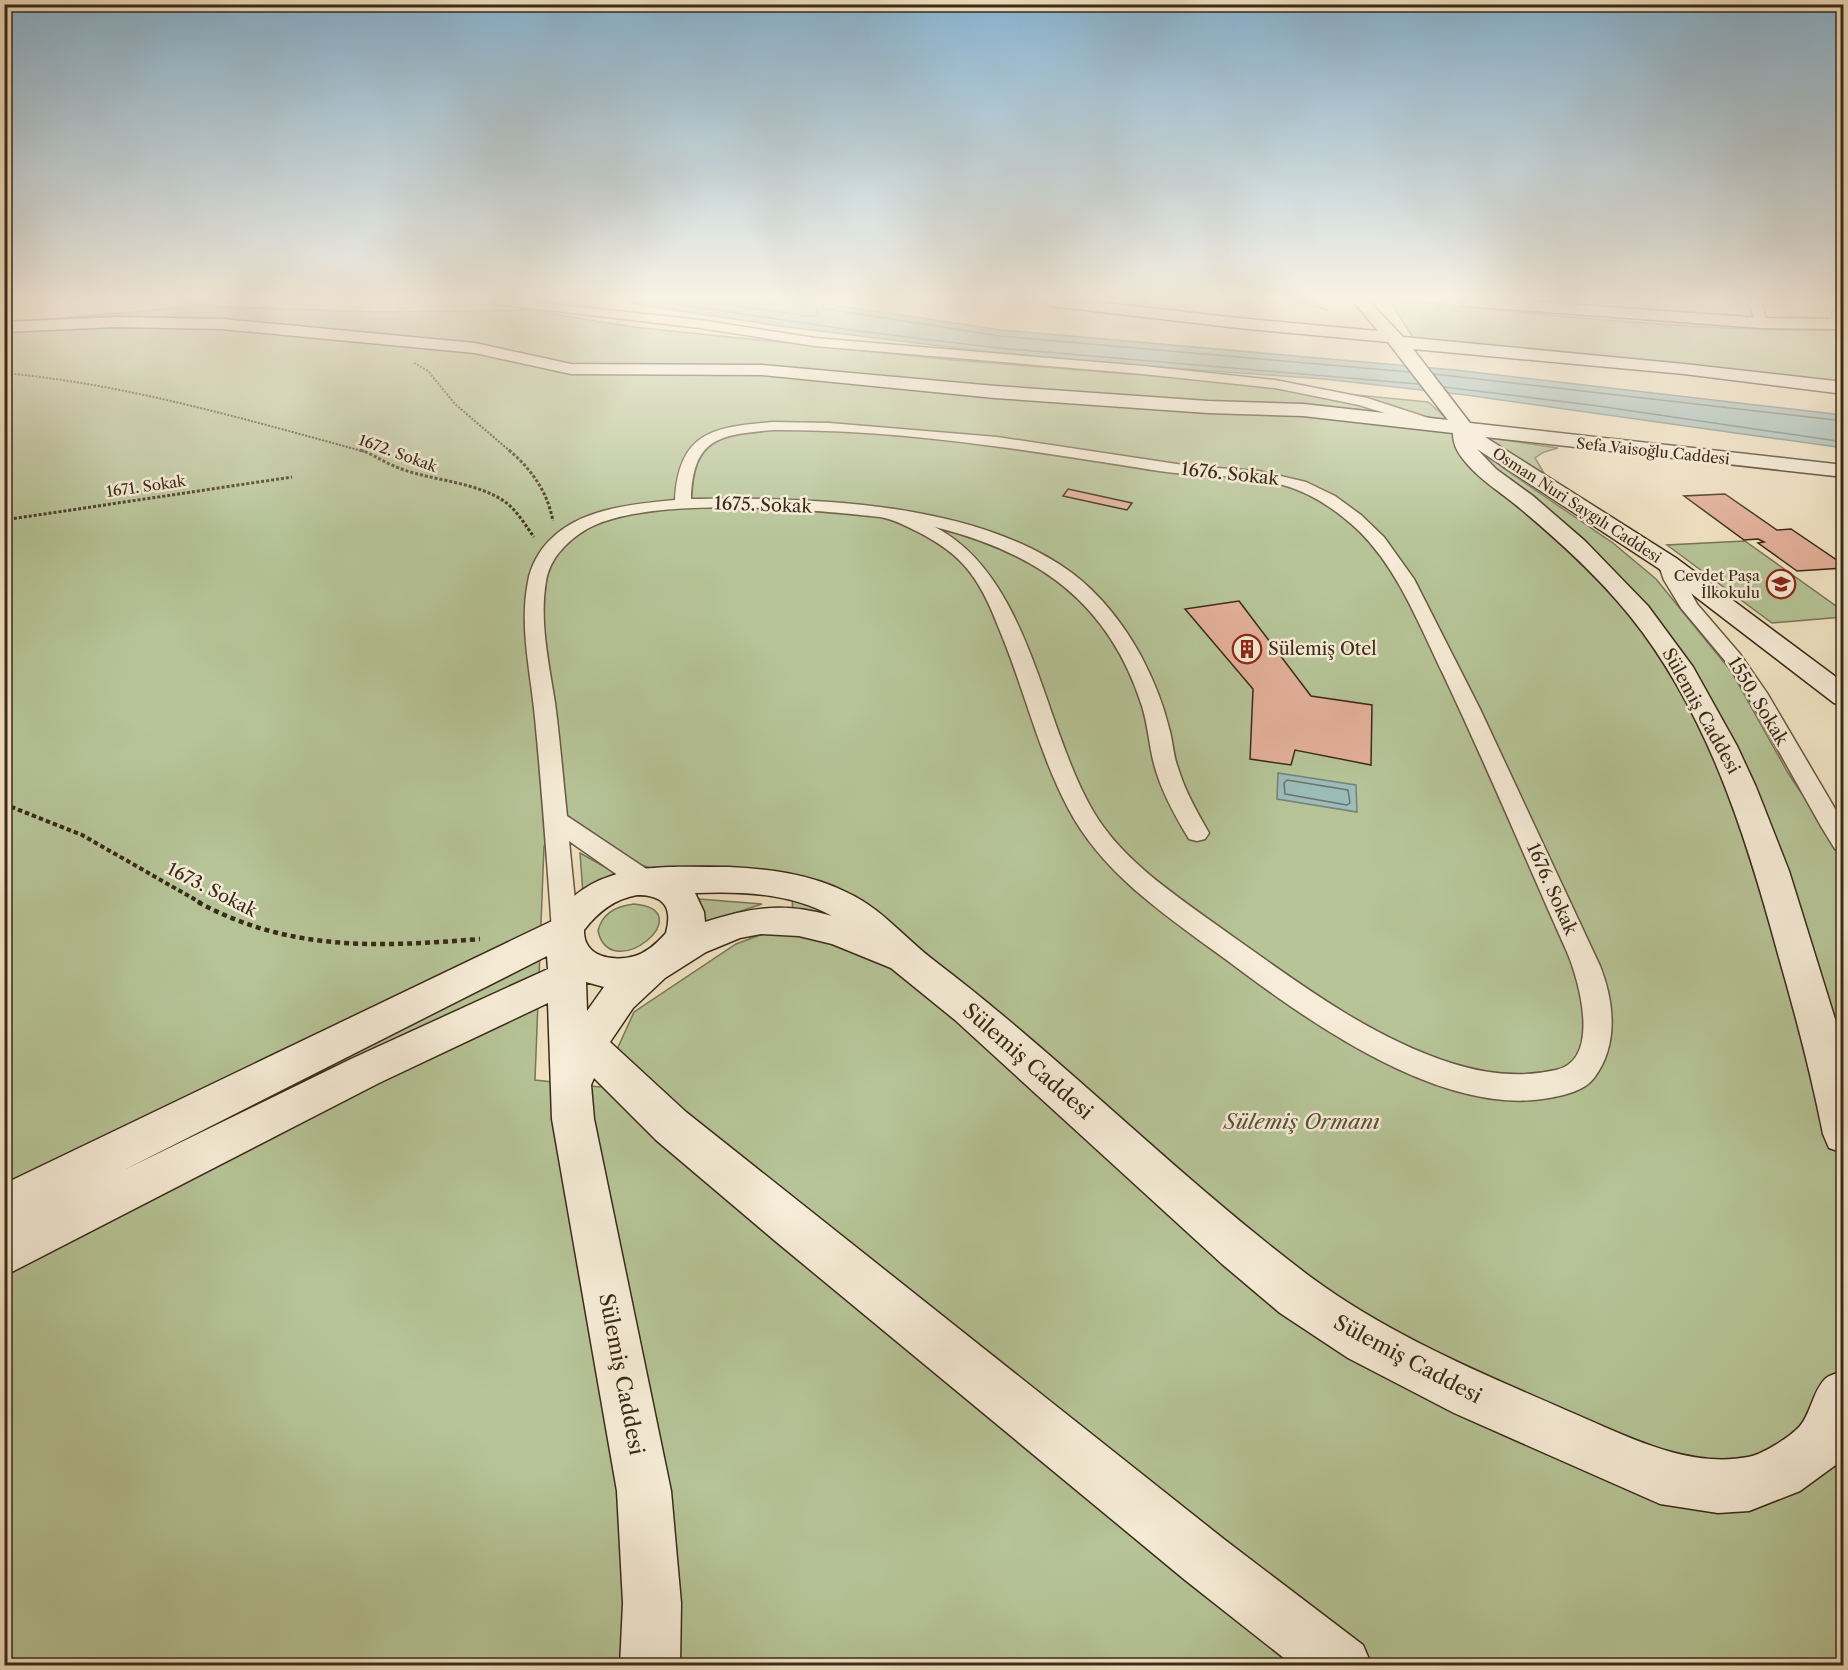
<svg xmlns="http://www.w3.org/2000/svg" width="1848" height="1670" viewBox="0 0 1848 1670" font-family="'Libre Caslon Text',serif">
<style>
.green{fill:#b6c497;stroke:#787758;stroke-width:1.5;fill-rule:evenodd}
.water{fill:#9cbcba;stroke:#75827a;stroke-width:1.5}
.lines{fill:none;stroke-linecap:round;stroke-linejoin:round}
.shore{stroke:#6b736a;stroke-width:1.5}
.building{fill:#e3af99;stroke:#3a2a19;stroke-width:1.5}
.street-casing{stroke:#685843;stroke-width:3}
.secondary-casing{stroke:#3a2a19;stroke-width:3}
.path-far3{stroke:#3a2a19;stroke-width:2;stroke-dasharray:2 1.5;stroke-linecap:butt}
.path-far2{stroke:#3a2a19;stroke-width:3;stroke-dasharray:3 2;stroke-linecap:butt}
.path-far1{stroke:#3a2a19;stroke-width:4;stroke-dasharray:4.5 3;stroke-linecap:butt}
.path{stroke:#3a2a19;stroke-width:4.5;stroke-dasharray:5 4;stroke-linecap:butt}
.street{fill:#f6ecd7;fill-rule:evenodd}
.secondary{fill:#f6ecd7;fill-rule:evenodd}
.labels{text-anchor:middle;dominant-baseline:central;stroke-width:5;stroke-linejoin:round;paint-order:stroke}
.far-street-label{font-size:15px;fill:#3a2a19;stroke:#f6ecd7}
.far-poi-label{font-size:15px;fill:#3a2a19;stroke:#f6ecd7;text-anchor:end}
.street-label{font-size:18px;fill:#3a2a19;stroke:#f6ecd7}
.poi-label{font-size:18px;fill:#3a2a19;stroke:#f6ecd7;text-anchor:start}
.near-street-label{font-size:21px;fill:#3a2a19;stroke:#f6ecd7}
.near-park-label{font-size:21px;font-style:italic;fill:#595038;stroke:#f6ecd7}
</style>
<rect width="100%" height="100%" fill="#f1e2c2"/>
<filter id="stains"><feTurbulence type="fractalNoise" baseFrequency=".00333" numOctaves="4"/><feColorMatrix values="0 0 0 0 .2 0 0 0 0 .09 0 0 0 0 .02 0 0 0 .5 -.17"/></filter>
<radialGradient id="worn" r=".72"><stop offset=".6" stop-color="#630" stop-opacity="0"/><stop offset="1" stop-color="#630" stop-opacity=".3"/></radialGradient>
<g class="green">
<path d="M1407,301C1552,315 1698,332 1843,330V386L1416,342L1392,305Z"/>
<path d="M199,306L375,312L528,310L633,327L953,360L1195,379L1428,402L1503,468L1613,543L1656,579L1731,671L1788,773L1843,855V1665L5,1666V323ZM594,834L641,865L665,872L791,878L794,933L771,931L736,944L634,1012L600,1087L535,1080L544,846Z"/>
<polygon points="1491,438 1558,448 1544,452 1535,458 1547,478 1488,440"/>
<polygon points="1745,541 1843,611 1843,617 1772,623 1667,545"/>
<polygon points="580,853 621,876 583,894"/>
<polygon points="699,899 762,904 702,924"/>
<path d="M634,904C703,910 611,987 598,931C602,913 616,906 634,904Z"/>
</g>
<g class="water">
<polygon points="616,301 808,301 1001,330 1455,370 1843,415 1843,448 1466,395 1324,379 1046,359 779,326"/>
<polygon points="1278,773 1356,785 1357,812 1277,799"/>
</g>
<g class="lines">
<g class="shore">
<polyline points="655,301 851,330 998,348 1418,384"/>
<polyline points="703,301 815,317 818,314 813,301"/>
<polyline points="821,301 822,306 827,309 1000,336 1409,372"/>
<polyline points="1434,374 1844,421"/>
<polyline points="1444,387 1598,406 1844,442"/>
<polygon points="1287,780 1348,790 1350,803 1347,805 1285,794 1284,783"/>
</g>
</g>
<g class="building">
<polygon points="1068,489 1132,503 1127,510 1063,496"/>
<polygon points="1725,494 1777,530 1791,529 1844,565 1844,568 1797,571 1758,543 1764,542 1758,539 1744,540 1684,496"/>
<polygon points="1239,601 1311,696 1372,705 1371,765 1295,750 1291,765 1250,759 1253,689 1185,609"/>
</g>
<g class="lines">
<g class="street-casing">
<g id="street">
<polygon points="490,301 523,301 700,320 815,338 1143,366 1275,380 1367,398 1444,423 1446,426 1439,430 1359,405 1275,388 1143,374 815,346 700,328 496,304"/>
<polygon points="1749,301 1761,301 1767,323 1765,326 1761,327 1755,323"/>
<polygon points="1840,301 1844,301 1844,327 1840,328 1834,324 1832,313"/>
<path d="M773,422L829,423L997,437L1190,466L1259,471L1306,482L1335,496L1361,515L1384,537L1414,579L1480,709L1600,966C1614,1001 1619,1045 1594,1078C1584,1091 1565,1095 1549,1098C1443,1118 1309,1022 1228,961C1196,938 1164,915 1135,890C1108,866 1084,839 1068,808C1039,753 1025,692 1002,636C993,613 984,590 969,571C955,553 936,541 916,531C904,525 893,519 880,517C809,509 648,495 587,529C567,541 550,558 546,581C539,621 549,664 555,703C560,741 563,778 567,816L657,876L661,883L657,890L648,892L639,890L569,841L578,931L574,938L565,941L556,938L552,931C547,860 542,789 535,718C531,674 519,626 528,582C530,567 540,549 551,539C582,508 634,504 675,500C679,432 713,427 773,422ZM773,430C903,429 1032,451 1159,471C1199,477 1243,473 1283,485C1312,493 1338,511 1360,532C1399,571 1420,627 1444,676C1487,767 1526,860 1567,952C1579,980 1602,1060 1556,1070C1521,1078 1485,1074 1451,1063C1370,1037 1300,984 1232,936C1183,900 1124,864 1093,811C1042,724 1031,577 935,527C1038,553 1109,602 1142,706C1148,725 1149,745 1154,764C1161,791 1175,816 1189,839L1197,841L1205,839L1209,833C1197,812 1185,791 1178,768C1173,755 1173,741 1169,728C1163,703 1153,679 1141,656C1124,625 1101,595 1072,573C975,501 808,497 691,499C693,438 719,435 773,430Z"/>
<polygon points="1667,558 1673,559 1697,604 1740,654 1767,693 1844,824 1844,851 1835,849 1822,828 1746,693 1726,662 1681,608 1664,580 1658,563 1661,559"/>
</g>
</g>
<g class="secondary-casing">
<g id="secondary">
<path d="M1043,301H1088L1238,318L1378,331L1353,301H1369L1403,337L1684,364L1844,382V394L1684,374L1413,349L1470,423L1844,465V477L1485,437L1676,558L1844,683V706L1834,703L1658,568L1477,449L1496,469L1533,496L1585,541L1648,606L1693,667L1737,746L1756,787L1789,871L1844,1048V1153L1829,1148L1823,1134C1811,1073 1795,1013 1778,954C1746,836 1708,713 1630,616C1597,575 1557,539 1516,505C1500,492 1482,481 1468,465C1459,455 1453,446 1453,433L1303,416L1208,413L995,398L762,375L571,374L475,353L222,329L116,327L4,332V322L116,317L222,319L475,343L571,364L762,365L995,386L1208,401L1303,404L1448,420L1388,342L1238,328L1051,306Z"/>
<polygon points="1458,301 1525,301 1761,318 1844,319 1844,329 1761,328 1466,306"/>
<path d="M729,867C769,869 810,874 846,892C882,908 905,939 936,962C1066,1061 1181,1180 1312,1278C1389,1335 1481,1373 1568,1411C1623,1434 1686,1469 1748,1457C1762,1455 1790,1437 1800,1426C1811,1413 1813,1391 1825,1379C1829,1375 1838,1373 1844,1371V1450L1837,1464L1800,1491L1749,1511L1718,1513L1660,1504L1454,1413L1348,1358L1280,1313L1222,1264L955,1020L891,968L832,944L799,936L761,934L740,938L706,952L665,978L633,1008L610,1042L686,1112L1225,1540L1363,1645L1372,1666H1294L1185,1580L774,1240L656,1140L594,1078L591,1085L594,1119L671,1491L681,1603L680,1666H620L623,1603L617,1491L552,1119L548,1003L379,1083L4,1276V1184L552,921C593,859 663,867 729,867ZM695,893C741,891 791,893 832,916C784,902 752,907 705,922L704,912ZM637,895C664,895 673,907 666,933C658,942 648,952 635,956C614,962 583,958 584,930C598,912 614,899 637,895ZM547,956L548,969L351,1059L124,1170ZM586,982L604,987L587,1011Z"/>
</g>
</g>
<g class="path-far3">
<polyline points="1300,301 1330,311"/>
<polyline points="414,363 428,371 455,404 511,452"/>
<path d="M4,373C127,384 247,420 366,452"/>
</g>
<g class="path-far2">
<path d="M360,450C373,454 382,461 394,466C428,481 472,480 504,501C517,510 525,525 534,537"/>
<path d="M509,450C532,470 547,491 553,521"/>
<polyline points="4,520 292,477"/>
</g>
<polyline class="path-far1" points="4,804 82,835 201,903"/>
<path class="path" d="M198,902C289,952 380,947 480,939"/>
<use href="#street" class="street"/>
<use href="#secondary" class="secondary"/>
</g>
<linearGradient id="sky" x2="0" y2="1"><stop stop-color="#89b7d6"/><stop offset="0.56" stop-color="#f9f2e4"/><stop offset="1" stop-color="#f9f2e4" stop-opacity="0"/></linearGradient>
<rect width="1848" height="534" fill="url(#sky)"/>
<defs>
<g id="school-ring" transform="scale(1.5)"><circle r="9.5" fill="#f6ecd7" stroke="#8f2418" stroke-width="1.5"/><path d="M0-5L7-2L0 1L-7-2ZM-4 1L0 2.5L4 1V4Q0 6-4 4Z" fill="#8f2418"/></g>
<g id="building-ring" transform="scale(1.5)"><circle r="9.5" fill="#f6ecd7" stroke="#8f2418" stroke-width="1.5"/><path d="M-4-6H4V6H1V3H-1V6H-4ZM-2.5-4.3h1.7v1.8h-1.7ZM.8-4.3h1.7v1.8H.8ZM-2.5-1h1.7V.8h-1.7ZM.8-1h1.7V.8H.8Z" fill="#8f2418"/></g>
</defs>
<g fill-rule="evenodd">
<use href="#school-ring" x="1781" y="584"/>
<use href="#building-ring" x="1247" y="649"/>
</g>
<g class="labels">
<g class="far-street-label">
<text transform="translate(1653 451) rotate(6)">Sefa Vaisoğlu Caddesi</text>
<text transform="translate(398 453) rotate(20)">1672. Sokak</text>
<text transform="translate(146 486) rotate(-8)">1671. Sokak</text>
<text transform="translate(1577 505) rotate(33)">Osman Nuri Saygılı Caddesi</text>
</g>
<g class="far-poi-label">
<text x="1760" y="575">Cevdet Paşa<tspan x="1760" dy="17">İlkokulu</tspan></text>
</g>
<g class="street-label">
<text transform="translate(1230 474) rotate(6)">1676. Sokak</text>
<text transform="translate(763 505) rotate(2)">1675. Sokak</text>
<text transform="translate(1758 701) rotate(59)">1550. Sokak</text>
<text transform="translate(1701 711) rotate(61)">Sülemiş Caddesi</text>
<text transform="translate(1552 889) rotate(66)">1676. Sokak</text>
<text transform="translate(212 890) rotate(27)">1673. Sokak</text>
</g>
<g class="poi-label">
<text x="1268" y="649">Sülemiş Otel</text>
</g>
<g class="near-street-label">
<text transform="translate(1028 1061) rotate(41)">Sülemiş Caddesi</text>
<text transform="translate(1408 1359) rotate(28)">Sülemiş Caddesi</text>
<text transform="translate(622 1374) rotate(79)">Sülemiş Caddesi</text>
</g>
<g class="near-park-label">
<text x="1302" y="1121">Sülemiş Ormanı</text>
</g>
</g>
<rect width="1848" height="1670" fill="none" stroke="#f1e2c2" stroke-width="24"/>
<rect x="6" y="6" width="1836" height="1658" fill="none" stroke="#3a2a19" stroke-width="3"/>
<rect x="12" y="12" width="1824" height="1646" fill="none" stroke="#3a2a19" stroke-width="1.5"/>
<rect width="100%" height="100%" filter="url(#stains)"/>
<rect width="100%" height="100%" fill="url(#worn)"/>
</svg>
